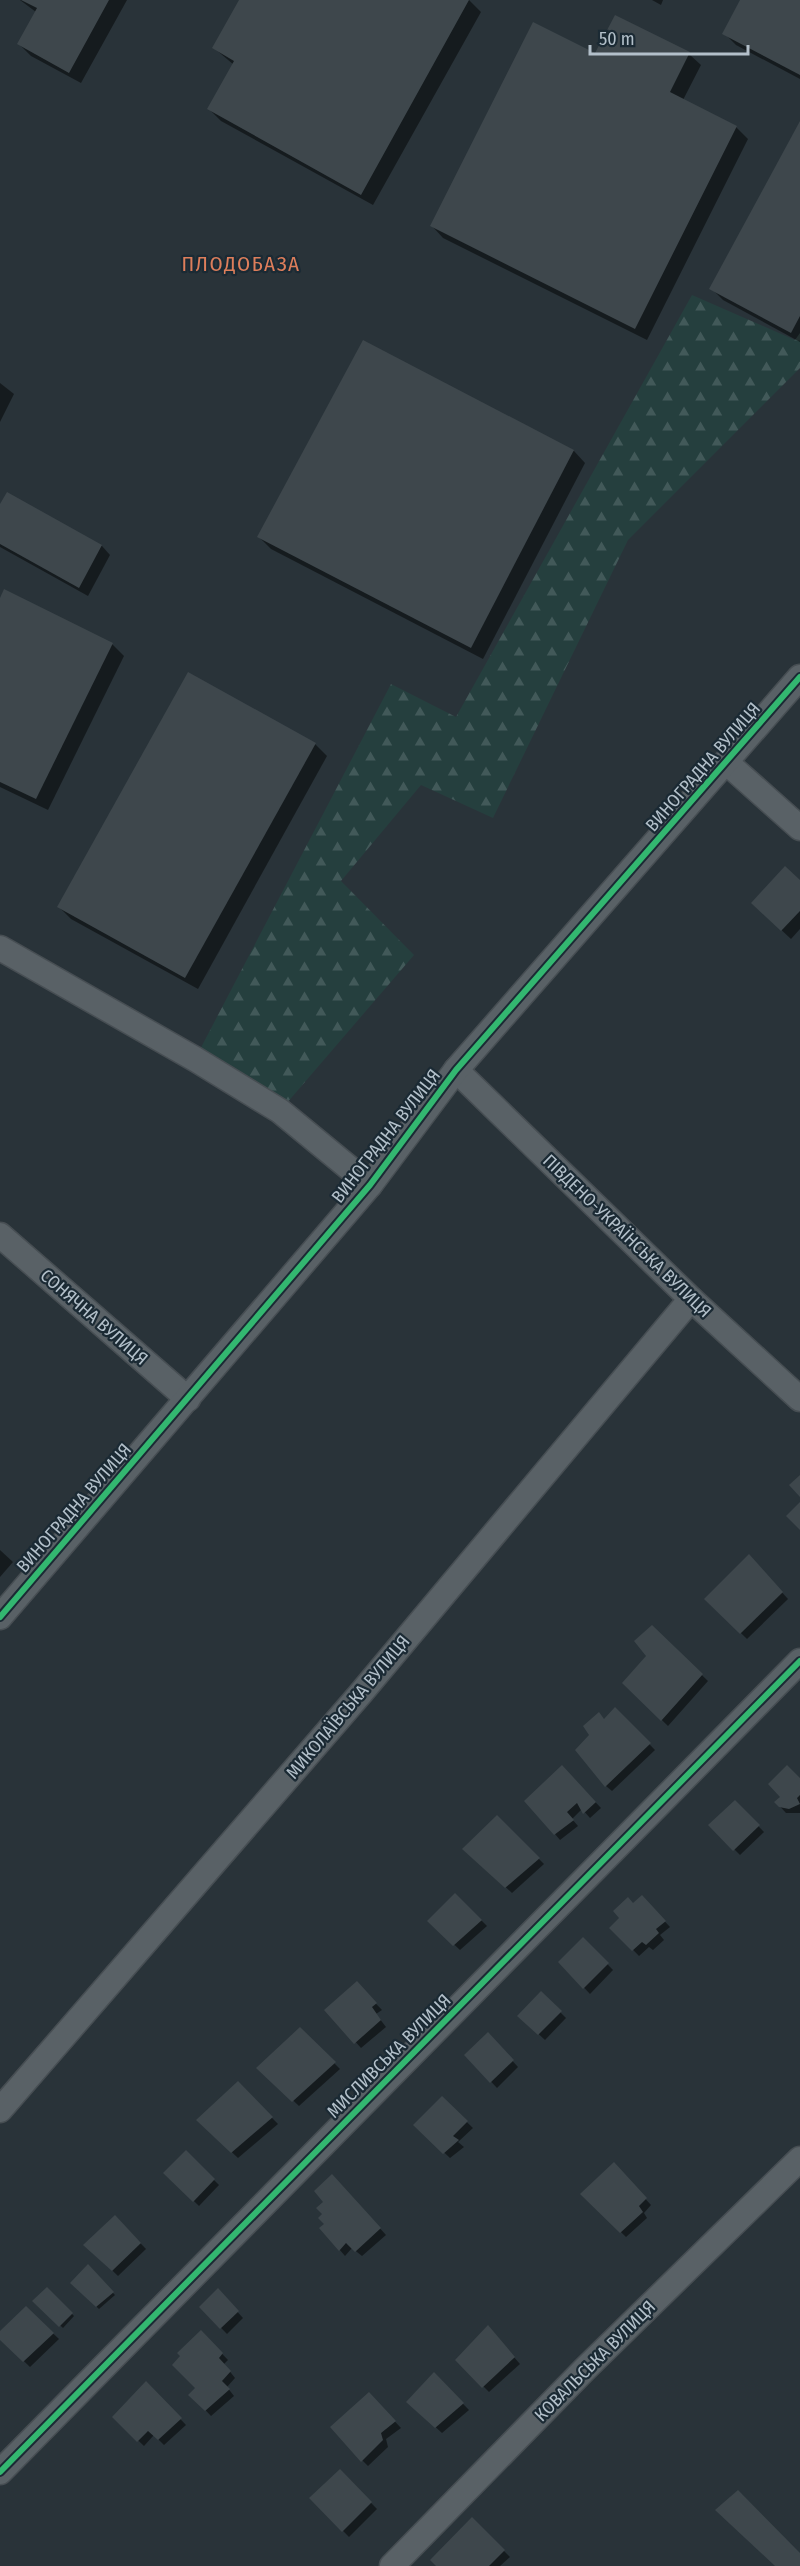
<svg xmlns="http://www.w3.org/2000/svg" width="800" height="2566" viewBox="0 0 800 2566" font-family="'Fira Sans Condensed',sans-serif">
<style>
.forest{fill:url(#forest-firs)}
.shadow{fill:#0007}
.building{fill:#3e474c}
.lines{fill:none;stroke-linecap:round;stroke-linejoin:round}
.minor-casing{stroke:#474e53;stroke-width:27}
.minor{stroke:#596166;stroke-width:24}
.cycleway-casing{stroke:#1b2a34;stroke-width:10}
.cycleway{stroke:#33b770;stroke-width:6}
.labels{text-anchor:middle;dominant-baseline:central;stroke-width:4.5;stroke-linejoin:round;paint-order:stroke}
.street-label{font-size:18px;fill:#b3c0ca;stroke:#1b2a34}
.quarter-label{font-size:21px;letter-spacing:1.5px;fill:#dd7e5b;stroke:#1b2a34}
</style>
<defs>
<pattern id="forest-firs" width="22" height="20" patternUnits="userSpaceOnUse" patternTransform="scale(1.5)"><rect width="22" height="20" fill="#253f3e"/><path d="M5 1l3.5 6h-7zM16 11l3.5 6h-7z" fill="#425959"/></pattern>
</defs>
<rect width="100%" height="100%" fill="#293339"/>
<polygon class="forest" points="692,295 795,340 800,333 800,368 628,540 493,818 421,785 341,881 414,955 280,1111 195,1059 391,684 456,717"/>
<g class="shadow">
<polygon points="20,0 127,0 81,83 31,56 19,44 36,12"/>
<polygon points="240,0 469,0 481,12 373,205 221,121 209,109 234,65 214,48"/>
<polygon points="652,0 663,0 661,5"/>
<polygon points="742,0 800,0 800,79 736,45 724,33"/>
<polygon points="689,54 701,65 683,100 736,127 748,139 647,340 443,238 432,226 596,55"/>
<polygon points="800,124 800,342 723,300 711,288"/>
<polygon points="364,342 574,451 585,463 483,659 271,549 259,537"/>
<polygon points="0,383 14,394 0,422"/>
<polygon points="0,507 102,546 110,555 88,596 0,547"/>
<polygon points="0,601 112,644 124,656 48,810 0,787"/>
<polygon points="315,744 327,756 198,989 71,919 59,907"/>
<polygon points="800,882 800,929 791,939 762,912"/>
<polygon points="0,1550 13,1562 0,1577"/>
<polygon points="749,1556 788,1599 747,1639 706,1599"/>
<polygon points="652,1627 708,1681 668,1726 624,1683 648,1656"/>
<polygon points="615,1709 655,1750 612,1791 606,1786 605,1720"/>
<polygon points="562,1767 601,1808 590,1818 582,1809 572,1819 578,1826 560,1840 555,1834"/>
<polygon points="800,1780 800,1813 786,1813 776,1802"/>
<polygon points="735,1802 764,1832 740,1855 710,1825"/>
<polygon points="497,1817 544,1864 512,1893 465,1849"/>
<polygon points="456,1895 487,1926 460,1950 429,1921"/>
<polygon points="642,1897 670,1927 660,1935 664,1940 653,1950 649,1947 639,1956 612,1928"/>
<polygon points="583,1939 613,1970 590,1994 560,1962"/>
<polygon points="356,1983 382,2010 376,2014 386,2027 361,2048 327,2010"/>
<polygon points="541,1993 566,2018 545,2040 519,2016"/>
<polygon points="300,2029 340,2069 299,2106 259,2068"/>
<polygon points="488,2034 518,2067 497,2088 466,2055"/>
<polygon points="238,2083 278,2124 238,2158 198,2120"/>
<polygon points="442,2098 473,2128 458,2142 464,2147 450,2158 415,2125"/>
<polygon points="186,2152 219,2185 199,2206 165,2173"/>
<polygon points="619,2170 651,2205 644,2213 647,2218 626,2237 582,2194"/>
<polygon points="338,2182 386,2235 362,2256 352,2248 345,2256 321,2228 326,2224 325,2202"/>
<polygon points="115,2217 146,2249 118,2276 86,2245"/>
<polygon points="88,2267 115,2295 99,2309 72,2283"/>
<polygon points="47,2289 74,2316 63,2328 34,2301"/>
<polygon points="223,2296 243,2318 227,2334 201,2307"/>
<polygon points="26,2308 59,2339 30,2367 0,2338 0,2333"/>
<polygon points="201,2332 228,2360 224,2364 235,2378 227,2387 234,2396 211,2416 191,2395 197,2389"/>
<polygon points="493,2333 520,2364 489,2392 457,2360"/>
<polygon points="434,2374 469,2410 442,2433 408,2402"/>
<polygon points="146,2383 186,2425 164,2445 154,2435 144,2446 114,2417"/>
<polygon points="369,2394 401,2428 386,2439 388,2447 368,2466 362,2460"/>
<polygon points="340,2471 377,2509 349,2537 311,2498"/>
<polygon points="472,2519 510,2557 500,2566 438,2566"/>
</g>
<g class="building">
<polygon points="21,0 109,0 69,73 17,44 37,8"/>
<polygon points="239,0 469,0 361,195 207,109 234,61 212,48"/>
<polygon points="740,0 800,0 800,75 722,34"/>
<polygon points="615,15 690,52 670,92 737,126 635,329 430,226 533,22 595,53"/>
<polygon points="800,121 800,316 791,333 709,289"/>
<polygon points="363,340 574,450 471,648 257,537"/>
<polygon points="7,492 102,545 79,588 0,544 0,504"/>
<polygon points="4,589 113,643 36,799 0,782 0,598"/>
<polygon points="188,672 316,743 185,978 57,907"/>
<polygon points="785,866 800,880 800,911 781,931 751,903"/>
<polygon points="800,1475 800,1497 789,1485"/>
<polygon points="800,1502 800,1530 786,1516"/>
<polygon points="749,1554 783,1592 740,1634 704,1599"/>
<polygon points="652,1625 703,1674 661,1721 622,1683 646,1656 634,1641"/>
<polygon points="615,1707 651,1743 605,1787 575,1750 589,1735 583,1726 599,1712 604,1719"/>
<polygon points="562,1765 596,1802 583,1814 577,1803 567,1812 574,1820 554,1835 524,1801"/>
<polygon points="787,1765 800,1778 800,1795 797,1798 800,1804 789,1809 779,1807 774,1802 780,1797 768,1784"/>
<polygon points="735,1800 760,1825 733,1851 708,1825"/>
<polygon points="497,1815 540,1858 505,1888 462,1849"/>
<polygon points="455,1893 482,1920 453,1946 427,1921"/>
<polygon points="642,1895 666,1921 656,1929 659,1933 646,1945 642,1942 632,1951 609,1928 619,1918 613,1911 628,1897 633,1903"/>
<polygon points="583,1937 609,1963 583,1989 558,1962"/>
<polygon points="357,1981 377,2003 372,2007 381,2020 354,2044 324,2010"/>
<polygon points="541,1991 562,2011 538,2035 517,2016"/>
<polygon points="300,2027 336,2062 292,2102 256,2068"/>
<polygon points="488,2032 514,2060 490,2083 464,2055"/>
<polygon points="238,2081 273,2117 231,2153 196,2120"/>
<polygon points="442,2096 468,2121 453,2136 459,2140 443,2154 413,2125"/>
<polygon points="186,2150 215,2179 193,2202 163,2173"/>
<polygon points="614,2162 647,2198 639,2206 643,2212 620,2233 580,2194"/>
<polygon points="332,2174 381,2228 355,2252 346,2243 339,2251 319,2228 324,2224 318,2218 322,2214 316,2208 323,2202 314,2191"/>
<polygon points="115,2215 141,2243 112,2271 83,2245"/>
<polygon points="88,2264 114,2292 96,2307 70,2283"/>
<polygon points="47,2287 73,2313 59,2327 32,2301"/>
<polygon points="218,2288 239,2311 220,2329 199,2307"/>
<polygon points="26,2306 54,2333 23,2362 0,2340 0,2331"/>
<polygon points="488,2325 515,2357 482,2388 455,2360"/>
<polygon points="201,2330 223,2353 219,2358 231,2371 222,2381 230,2389 205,2411 188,2395 195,2388 172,2365 180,2356 177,2353"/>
<polygon points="434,2372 464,2403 435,2428 406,2402"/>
<polygon points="146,2381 182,2418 158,2440 148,2431 137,2442 112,2417"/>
<polygon points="369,2392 396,2421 381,2433 383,2440 361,2462 330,2427"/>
<polygon points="340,2469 372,2502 342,2532 309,2498"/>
<polygon points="738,2490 800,2553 800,2566 775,2566 715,2510"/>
<polygon points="472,2517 505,2550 489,2566 436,2566 430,2560"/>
</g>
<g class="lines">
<g class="minor-casing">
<g id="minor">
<polyline points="727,763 800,828"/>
<polyline points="0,948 195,1059 280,1111 370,1185"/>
<polyline points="456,1070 691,1299 800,1399"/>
<polyline points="0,1235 188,1399"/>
<polyline points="0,1617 370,1185 456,1070 800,677"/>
<polyline points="0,2110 361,1693 691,1299"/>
<polyline points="0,2472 800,1661"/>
<polyline points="392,2566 585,2369 800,2159"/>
</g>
</g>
<use href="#minor" class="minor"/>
<g class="cycleway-casing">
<g id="cycleway">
<polyline points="0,1617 370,1185 456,1070 800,677"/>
<polyline points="0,2472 800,1661"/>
</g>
</g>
<use href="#cycleway" class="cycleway"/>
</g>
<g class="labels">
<g class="street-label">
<text transform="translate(703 767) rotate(-49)">ВИНОГРАДНА ВУЛИЦЯ</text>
<text transform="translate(386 1136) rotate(-52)">ВИНОГРАДНА ВУЛИЦЯ</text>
<text transform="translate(627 1236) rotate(44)">ПІВДЕНО-УКРАЇНСЬКА ВУЛИЦЯ</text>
<text transform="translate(94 1317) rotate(41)">СОНЯЧНА ВУЛИЦЯ</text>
<text transform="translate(74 1508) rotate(-49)">ВИНОГРАДНА ВУЛИЦЯ</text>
<text transform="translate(348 1707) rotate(-50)">МИКОЛАЇВСЬКА ВУЛИЦЯ</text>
<text transform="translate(389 2056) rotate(-45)">МИСЛИВСЬКА ВУЛИЦЯ</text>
<text transform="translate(595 2361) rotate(-45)">КОВАЛЬСЬКА ВУЛИЦЯ</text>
</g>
<g class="quarter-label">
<text x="241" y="264">ПЛОДОБАЗА</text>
</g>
</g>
<path d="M590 45v9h158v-9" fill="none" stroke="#b3c0ca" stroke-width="3"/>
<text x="599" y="45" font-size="18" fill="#b3c0ca" stroke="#1b2a34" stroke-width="4.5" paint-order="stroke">50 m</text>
</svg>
